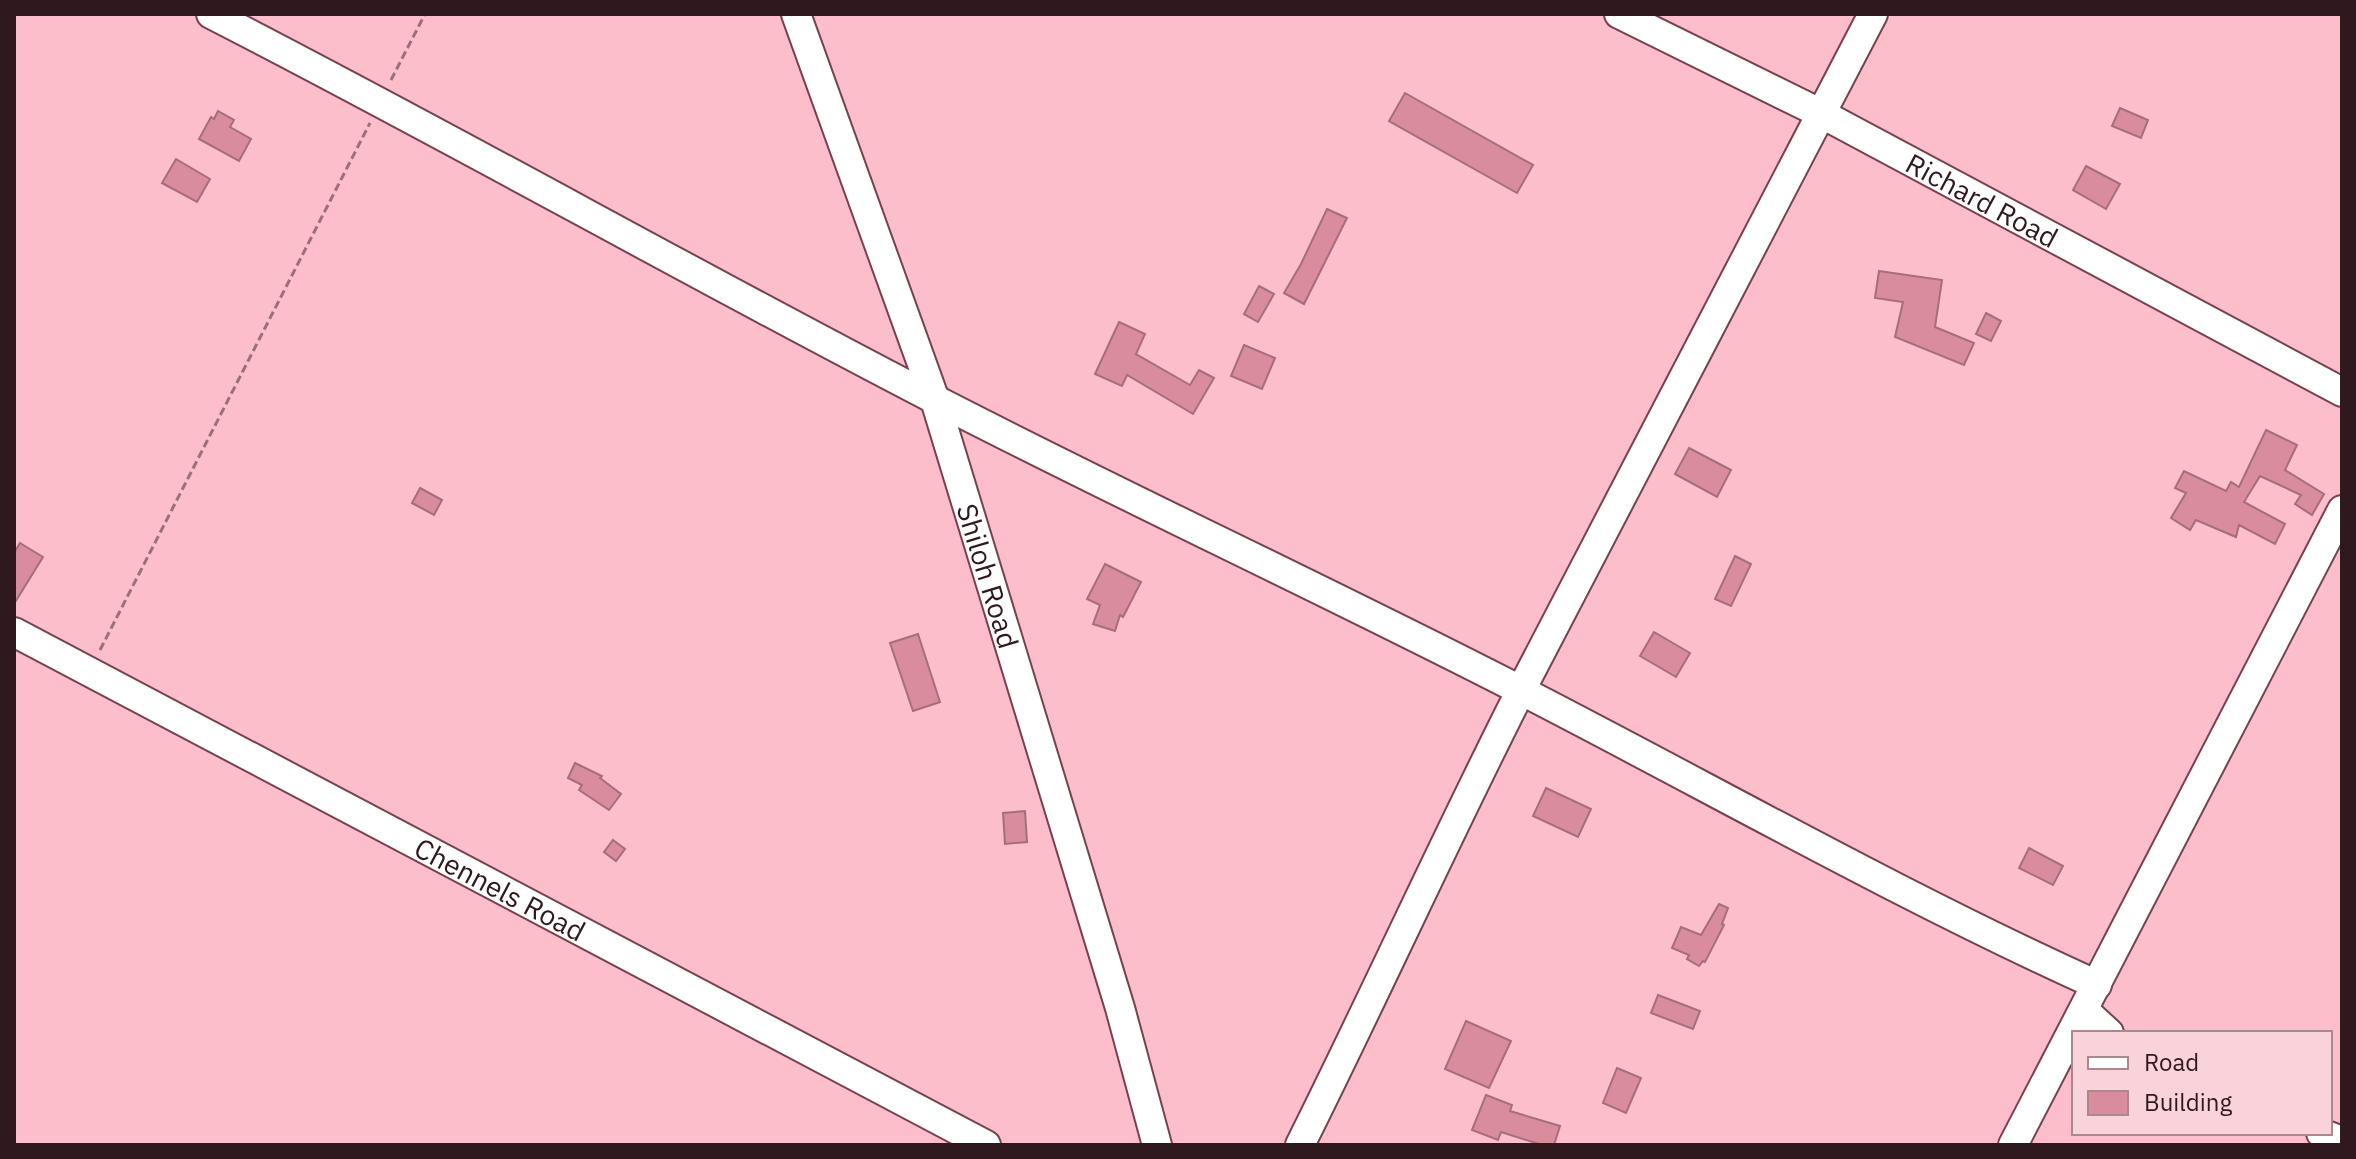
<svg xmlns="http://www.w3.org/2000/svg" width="2356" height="1159" viewBox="0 0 2356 1159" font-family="'IBM Plex Sans',sans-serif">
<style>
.building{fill:#d88c9c;stroke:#a66e7a;stroke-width:2}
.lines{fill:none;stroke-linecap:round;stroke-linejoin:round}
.minor-casing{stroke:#76424e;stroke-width:32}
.path{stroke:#9b7078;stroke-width:3;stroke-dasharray:8 4;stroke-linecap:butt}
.minor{stroke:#fff;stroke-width:28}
.labels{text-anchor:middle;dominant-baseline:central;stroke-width:8;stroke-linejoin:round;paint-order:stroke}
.street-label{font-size:28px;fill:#2f191e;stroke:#fad3da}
</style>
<rect width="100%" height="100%" fill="#fcbeca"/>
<g class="building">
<polygon points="1405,93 1533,165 1517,193 1389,121"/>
<polygon points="2120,108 2148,120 2141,138 2112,126"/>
<polygon points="218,111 234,120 230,127 251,139 239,161 199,139 211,117 214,119"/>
<polygon points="176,159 210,179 197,202 162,183"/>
<polygon points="2086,166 2120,184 2106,209 2073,190"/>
<polygon points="1327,209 1347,218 1304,304 1284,293 1301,264"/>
<polygon points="1879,271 1942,280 1935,327 1974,343 1964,365 1895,337 1903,302 1875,298"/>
<polygon points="1259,286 1274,294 1258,322 1244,314"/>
<polygon points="1986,313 2001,321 1991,341 1976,334"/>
<polygon points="1119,322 1145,334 1136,354 1190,385 1199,370 1214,378 1193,414 1127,375 1122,386 1095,374"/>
<polygon points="1244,345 1275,358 1262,389 1231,376"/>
<polygon points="2266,430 2297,445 2285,470 2324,494 2312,515 2295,504 2301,495 2260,476 2244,502 2285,524 2275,544 2239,525 2236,537 2196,520 2190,530 2171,518 2186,493 2175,488 2184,471 2226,491 2231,482 2239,487"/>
<polygon points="1689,448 1731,470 1717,497 1675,474"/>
<polygon points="420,488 442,500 434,515 412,503"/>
<polygon points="20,543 43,557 14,604 14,553"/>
<polygon points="1735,556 1751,564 1731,606 1715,599"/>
<polygon points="1105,564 1141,582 1123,617 1120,615 1115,631 1093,624 1100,605 1087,599"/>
<polygon points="1654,632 1690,653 1676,677 1640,656"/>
<polygon points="918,634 940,702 913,711 890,643"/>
<polygon points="575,763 602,776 600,778 621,794 609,810 579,790 582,785 568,778"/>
<polygon points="1546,788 1591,809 1578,837 1533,816"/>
<polygon points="1025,811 1027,842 1005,844 1003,813"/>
<polygon points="613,840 625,849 616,861 604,852"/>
<polygon points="2029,848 2063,866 2053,885 2019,868"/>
<polygon points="1719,904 1728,908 1722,924 1724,925 1705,962 1703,961 1699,966 1687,959 1689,955 1672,948 1681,927 1701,935"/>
<polygon points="1658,995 1700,1011 1693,1029 1651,1013"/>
<polygon points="1466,1021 1511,1041 1489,1088 1445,1069"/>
<polygon points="1617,1068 1641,1078 1626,1113 1603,1103"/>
<polygon points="1486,1095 1512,1105 1510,1111 1560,1126 1554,1145 1542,1145 1501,1132 1498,1140 1472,1130"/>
</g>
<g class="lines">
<g class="minor-casing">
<g id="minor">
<path d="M211,14C455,139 692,274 936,400C1128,499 1325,590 1518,689C1711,788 1900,896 2097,985"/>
<path id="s1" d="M796,14L935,400L1120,1008L1157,1145"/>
<path id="s2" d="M1619,14L1822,114L2342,392"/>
<path id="s3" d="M14,632L986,1145"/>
<polyline points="2084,1010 2109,1033"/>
<polyline points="2321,1133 2342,1141"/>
<path d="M1300,1145C1375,995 1444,842 1520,692C1636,465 1757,241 1873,14"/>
<polyline points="2013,1145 2342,510"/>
</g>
</g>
<g class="path">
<polyline points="391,80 425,14"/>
<polyline points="100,650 370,123"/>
</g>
<use href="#minor" class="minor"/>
</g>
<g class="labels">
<g class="street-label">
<text stroke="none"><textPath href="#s2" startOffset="408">Richard Road</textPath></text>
<text stroke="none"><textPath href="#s1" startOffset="594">Shiloh Road</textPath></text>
<text stroke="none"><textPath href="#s3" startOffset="550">Chennels Road</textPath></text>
</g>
</g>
<rect width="2356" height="1159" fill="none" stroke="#2f191e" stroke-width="32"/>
<rect x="2072" y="1031" width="260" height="104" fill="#fad3da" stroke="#a9898f" stroke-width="2"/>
<rect x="2088" y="1057" width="40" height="12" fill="#ffffff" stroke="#a9898f" stroke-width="2"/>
<text x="2144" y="1071" font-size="24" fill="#2f191e">Road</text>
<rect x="2088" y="1091" width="40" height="24" fill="#d88c9c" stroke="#a9898f" stroke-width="2"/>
<text x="2144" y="1111" font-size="24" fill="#2f191e">Building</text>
</svg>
